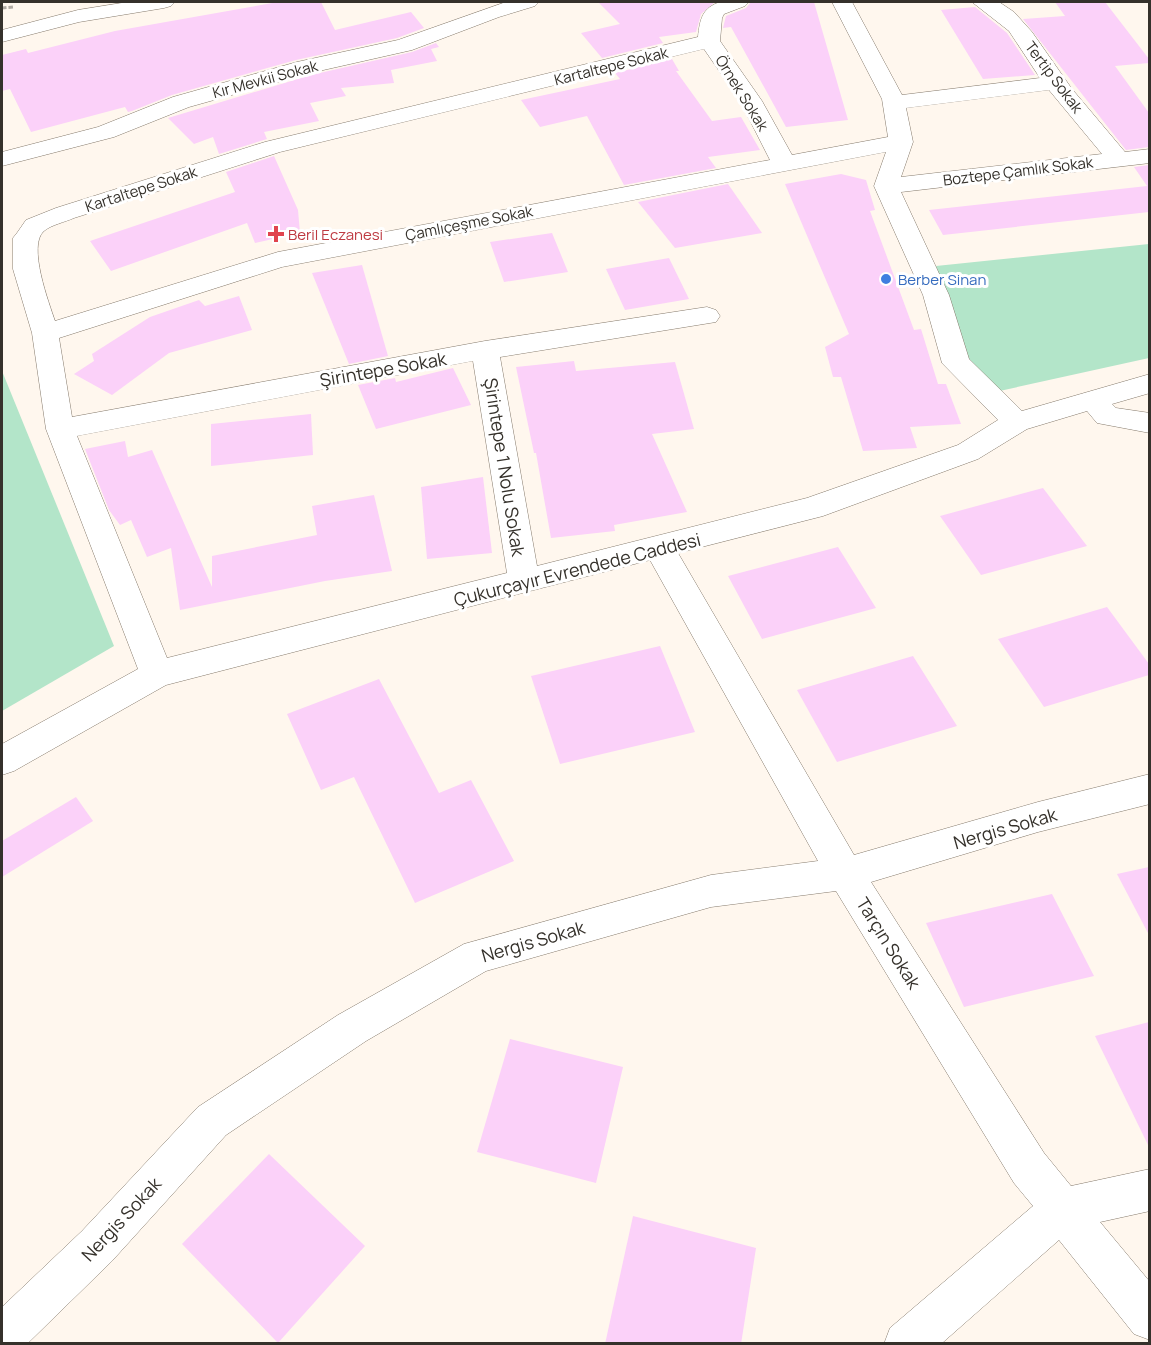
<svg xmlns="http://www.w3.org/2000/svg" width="1151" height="1345" viewBox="0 0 1151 1345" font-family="Manrope,sans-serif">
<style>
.green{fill:#b3e5c9}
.building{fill:#fbd1f9}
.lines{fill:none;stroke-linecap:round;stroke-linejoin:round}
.minor-casing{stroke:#857a6c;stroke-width:1}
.path{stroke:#b0aaa2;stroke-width:3;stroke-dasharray:4.5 2;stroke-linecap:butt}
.minor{fill:#fff;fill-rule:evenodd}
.health-dot{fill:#e0444e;stroke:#fff;stroke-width:2}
.shop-dot{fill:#3f7fe0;stroke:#fff;stroke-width:2}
.labels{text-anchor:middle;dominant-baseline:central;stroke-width:6;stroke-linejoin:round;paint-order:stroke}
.far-street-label{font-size:15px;fill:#35312b;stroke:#fff}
.far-health-label{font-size:15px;fill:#be3a42;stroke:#fff;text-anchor:start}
.far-shop-label{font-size:15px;fill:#366cbe;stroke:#fff;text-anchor:start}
.street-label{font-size:18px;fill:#35312b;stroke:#fff}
</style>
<rect width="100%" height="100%" fill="#fff7ee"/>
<g class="green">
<polygon points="1149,244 1149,358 995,392 971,365 936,266"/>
<polygon points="2,371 114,646 2,711"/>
</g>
<g class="building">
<polygon points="278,2 321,2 335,30 411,12 424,28 397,38 296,60 172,95 132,111 128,112 125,107 31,132 10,89 2,91 2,55 26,49 28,53 115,31"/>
<polygon points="598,2 715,2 701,14 696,32 659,37 663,43 602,58 581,33 620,24"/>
<polygon points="751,2 814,2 848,120 786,127 731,27 723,28 726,16 746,8"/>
<polygon points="1055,2 1105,2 1149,59 1149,63 1115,66 1149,113 1149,147 1126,150 1023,19 1065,16"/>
<polygon points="975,7 1007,33 1035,75 983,79 941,10"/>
<polygon points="436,43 439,47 431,49 437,61 391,70 394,83 341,88 346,96 310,103 319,121 264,132 267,139 219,154 213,137 194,144 168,118 311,75 412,52"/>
<polygon points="672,59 679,71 676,71 712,121 741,117 760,150 708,157 716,168 624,185 587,116 540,127 521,100 620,79 615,73"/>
<polygon points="274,156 298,210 300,233 255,243 247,223 111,271 90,241 235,192 226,172"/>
<polygon points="1149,165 1149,212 943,235 929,210 1147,186 1134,167"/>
<polygon points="841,174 866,180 875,210 870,211 914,330 921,329 938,384 946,384 961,424 910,427 917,448 863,451 841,377 833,377 825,347 849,334 785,184"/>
<polygon points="728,184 762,233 675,248 638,202"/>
<polygon points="552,233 568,272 504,282 490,242"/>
<polygon points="669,258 689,299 625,310 606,269"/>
<polygon points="362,265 388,356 349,364 312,273"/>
<polygon points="239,296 252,330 169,353 112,395 74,374 94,361 92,354 150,317 199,300 205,306"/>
<polygon points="574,361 576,371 675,362 694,429 652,434 687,512 614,525 615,531 551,538 536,453 534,453 516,367"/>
<polygon points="453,368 471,405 376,429 358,385 395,378 396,382"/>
<polygon points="311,414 313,455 211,466 211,424"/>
<polygon points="125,441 128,457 152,450 212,587 212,556 317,535 312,506 374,495 392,571 325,581 180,610 171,548 147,557 131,520 120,525 109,510 85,449"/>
<polygon points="483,477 492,553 427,559 421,487"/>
<polygon points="1043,488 1087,546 981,575 940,516"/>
<polygon points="838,547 876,608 762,639 728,576"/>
<polygon points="1107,607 1149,664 1149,675 1044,707 998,639"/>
<polygon points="660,646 695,732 560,764 531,676"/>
<polygon points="913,656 957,726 837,762 797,690"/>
<polygon points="379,679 439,793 471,780 514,861 415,903 354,777 321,790 287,714"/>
<polygon points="76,797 93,821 2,877 2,841"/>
<polygon points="1149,867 1149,935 1117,874"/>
<polygon points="1052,894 1094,976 964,1007 926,923"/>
<polygon points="1149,1022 1149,1147 1095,1036"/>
<polygon points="510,1039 623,1067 596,1183 477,1152"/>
<polygon points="269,1154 365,1246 278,1343 182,1244"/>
<polygon points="633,1216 756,1248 741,1344 605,1344"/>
</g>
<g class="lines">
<g class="minor-casing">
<g id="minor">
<polygon points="128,2 175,2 171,6 164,8 79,22 2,42 2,30 78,10"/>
<polygon points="506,2 539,2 535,6 499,17 412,50 310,73 189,107 114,137 2,166 2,152 98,127 173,97 297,62 398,40"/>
<path d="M720,2H749L745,6L724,14L722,18L720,41L762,101L792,155L888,137L882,99L832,2H852L902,95L1040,78L1009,31L972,2H999L1014,12L1032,32L1072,89L1125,152L1150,149V163L901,192L949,295L969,359L1022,411L1150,374V393L1112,404L1116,408L1150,413V433L1097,423L1087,411L1027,429L978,459L823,516L678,553L854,855L1038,802L1150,774V804L1038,832L871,882L1044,1153L1071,1186L1150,1169V1211L1100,1222L1150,1282V1340L1134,1334L1059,1240L941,1344H884L890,1328L1033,1206L1014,1183L836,891L711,907L486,971L366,1041L226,1135L112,1261L27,1344H2V1307L82,1231L198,1107L338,1015L464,944L711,875L818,861L650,560L166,685L14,771L2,775V744L138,669L46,429L32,333L13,269V238L17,233L26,220L56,208L265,142L698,37C700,19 702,8 720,2ZM704,49L740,101L770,160L278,252L55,321C49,303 27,245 44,231C51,225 65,222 74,218L280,152ZM1049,90L1102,154L901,177L913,142L906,108ZM886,152L874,186L923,295L942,363L998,420L958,445L807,498L537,566L500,357L716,322L720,316L716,310L707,307L485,341L72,417L59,338L282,267ZM473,361L507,573L167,658L77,436Z"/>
</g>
</g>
<polyline class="path" points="2,8 13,7"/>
<use href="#minor" class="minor"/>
</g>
<path class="health-dot" d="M273 225h6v6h6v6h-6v6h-6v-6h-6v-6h6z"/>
<circle class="shop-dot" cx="886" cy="279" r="6"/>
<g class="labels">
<g class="far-street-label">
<text transform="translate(611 66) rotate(-14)">Kartaltepe Sokak</text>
<text transform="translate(1054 77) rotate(53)">Tertip Sokak</text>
<text transform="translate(265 79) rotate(-15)">Kır Mevkii Sokak</text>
<text transform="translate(742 93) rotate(58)">Örnek Sokak</text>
<text transform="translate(1018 171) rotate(-7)">Boztepe Çamlık Sokak</text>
<text transform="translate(141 189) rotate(-18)">Kartaltepe Sokak</text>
<text transform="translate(469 223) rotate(-11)">Çamlıçeşme Sokak</text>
</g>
<g class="far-health-label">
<text x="288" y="234">Beril Eczanesi</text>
</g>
<g class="far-shop-label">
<text x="898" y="279">Berber Sinan</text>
</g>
<g class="street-label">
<text transform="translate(383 369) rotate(-10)">Şirintepe Sokak</text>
<text transform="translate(505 467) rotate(81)">Şirintepe 1 Nolu Sokak</text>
<text transform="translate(577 569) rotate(-14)">Çukurçayır Evrendede Caddesi</text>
<text transform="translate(1005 828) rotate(-16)">Nergis Sokak</text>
<text transform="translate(533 941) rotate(-16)">Nergis Sokak</text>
<text transform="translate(889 943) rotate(58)">Tarçın Sokak</text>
<text transform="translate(121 1219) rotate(-47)">Nergis Sokak</text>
</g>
</g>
<rect width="1151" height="1345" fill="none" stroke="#35312b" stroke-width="6"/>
</svg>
